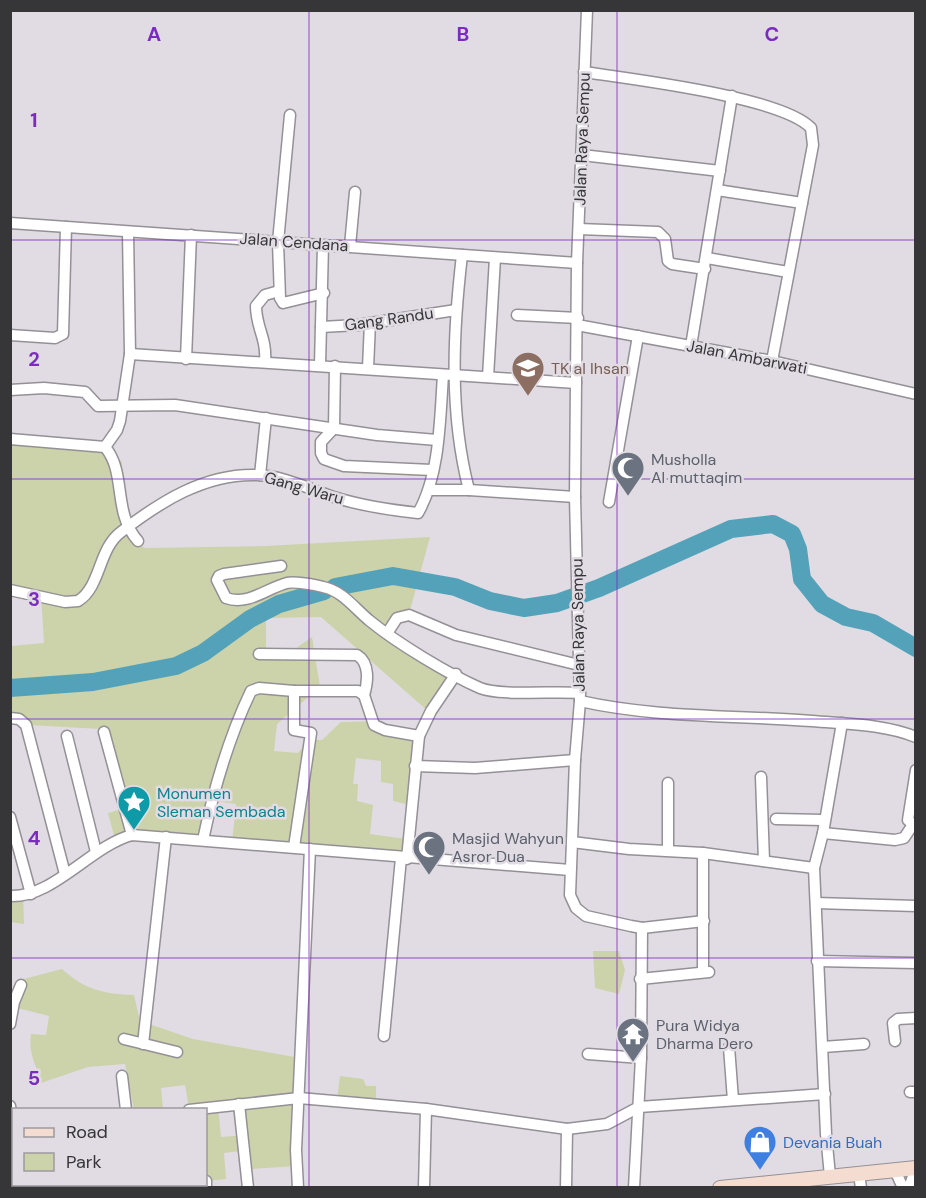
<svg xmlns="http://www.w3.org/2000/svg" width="926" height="1198" viewBox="0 0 926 1198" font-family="'DM Sans',sans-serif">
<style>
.green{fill:#ccd3aa;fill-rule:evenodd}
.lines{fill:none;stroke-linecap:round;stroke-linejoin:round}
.river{stroke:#53a2b9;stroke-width:18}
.minor-casing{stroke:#949096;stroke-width:13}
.secondary-casing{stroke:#949096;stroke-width:16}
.minor{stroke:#fff;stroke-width:10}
.secondary{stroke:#f4ddd0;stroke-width:14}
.grid{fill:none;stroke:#7b2cbf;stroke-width:1.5;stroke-opacity:0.55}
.labels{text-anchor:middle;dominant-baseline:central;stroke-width:5;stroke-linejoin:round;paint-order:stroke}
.street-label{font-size:16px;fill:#363537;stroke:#e1dce3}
.education-label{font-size:16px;fill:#785e54;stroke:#e1dce3;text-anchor:start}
.worship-label{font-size:16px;fill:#5b616d;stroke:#e1dce3;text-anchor:start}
.culture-label{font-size:16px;fill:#0d838f;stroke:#e1dce3;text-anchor:start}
.shop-label{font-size:16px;fill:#366cbe;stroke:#e1dce3;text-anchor:start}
.grid-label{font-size:20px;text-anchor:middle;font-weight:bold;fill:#7b2cbf;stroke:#e1dce3;stroke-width:5;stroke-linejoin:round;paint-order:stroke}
</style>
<rect width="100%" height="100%" fill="#e1dce3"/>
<g class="green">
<path d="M11,441L105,447L122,462C123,488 114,539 146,548L265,546L430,537L409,614L386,634L453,676L429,712L321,617L266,618V658L279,660L312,637L320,687L277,724L274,751L298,753L308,740H322L341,722L382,721L412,742L410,805L393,801V784L381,782V761L356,758L353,784H358L357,801L373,805L370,834L406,839L403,857L232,842L236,804L216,801L209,841L115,839L108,813L125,808L101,729L11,724V646L44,643L41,594L11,596Z"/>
<polygon points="23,893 24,924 11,922 11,894"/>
<polygon points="593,951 619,951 625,970 619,994 595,988"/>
<path d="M62,969C85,990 104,994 134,995L140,1021L193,1039L300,1058L297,1166L252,1169L249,1150L224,1153L226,1179L206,1181V1110L183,1109L189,1108L185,1085L161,1088L163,1109L134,1110L125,1064L88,1067L41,1083C36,1063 28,1054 31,1034L46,1035L49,1016L17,1008L24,979ZM244,1103L247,1135L221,1137L218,1106Z"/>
<polygon points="340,1076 363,1079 366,1086 376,1086 376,1104 337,1100"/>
</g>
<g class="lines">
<g class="river">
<polyline points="335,587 393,576 455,587 490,601 524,608 557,603 599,588 731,529 773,524 792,534 798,549 802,579 822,604 846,617 873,623 916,648"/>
<polyline points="10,688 93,682 176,666 203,653 250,619 279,604 324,591"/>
</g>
<g class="minor-casing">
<g id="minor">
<polyline points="587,10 577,263 575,497 580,701 575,760 570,895 576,908 586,916 631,926 642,928 704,921"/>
<path d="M584,72C631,79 782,97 811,128L813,145L772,361"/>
<polyline points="290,115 278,242 280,298 283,303 324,293"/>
<polyline points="582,155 720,171"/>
<polyline points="717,190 802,203"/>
<polyline points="10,223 577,263"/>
<polyline points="579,229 658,232 665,239 668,261 672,264 705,269"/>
<polyline points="350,246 355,192"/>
<path d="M462,255C453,332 449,413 469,490"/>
<polyline points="707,258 788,272"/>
<polyline points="517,315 578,318"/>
<polyline points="577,325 772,361 916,394"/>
<polyline points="321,327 358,325 456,310"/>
<polyline points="10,335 55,338 63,334 66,227"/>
<polyline points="691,346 732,96"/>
<polyline points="130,354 576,383"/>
<polyline points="186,359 191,235"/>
<path d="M265,362C267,338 256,328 256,306L265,295L279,291"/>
<polyline points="320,365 323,245"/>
<polyline points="335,366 334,428 321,442 321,453 324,459 344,466 432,470"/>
<polyline points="368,368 370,323"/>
<polyline points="488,377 495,258"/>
<polyline points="10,390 44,388 85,392 98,406 175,405 377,435 437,440"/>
<polyline points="10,439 105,447 117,430 120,421 130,354 128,232"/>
<path d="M105,447C127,473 112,512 138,541"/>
<polyline points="260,475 266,418"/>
<polyline points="429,490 469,490 575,497"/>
<polyline points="609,502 638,336"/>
<path d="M281,566L224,574L219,576L217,580L226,598C248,606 267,588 287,583C293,581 316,585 323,587C343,591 355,609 370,621C397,643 448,674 480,688C499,696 555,691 580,693"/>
<path d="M10,590L65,602L78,601C101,587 98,549 121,532C160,502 205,473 257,475C285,476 311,490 337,498C363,506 390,510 418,513C440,475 440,418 443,375"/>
<polyline points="388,632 397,618 409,615 456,635 579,665"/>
<path d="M259,654L357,655C370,663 368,682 364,695"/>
<path d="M580,701C656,718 734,715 812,721C846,724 884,724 916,737"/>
<polyline points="10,718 19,719 26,725 65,874"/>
<polyline points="104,732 132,835"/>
<polyline points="67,736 96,852"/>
<polyline points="415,766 475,768 575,760"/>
<polyline points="916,770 908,820 916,827"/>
<polyline points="761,777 764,861"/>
<polyline points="10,817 31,894"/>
<polyline points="776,819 823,820"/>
<polyline points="823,833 895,840 904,838 912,826"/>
<path d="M203,840C214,788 228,739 251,691L259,688L294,691"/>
<polyline points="572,842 629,849 703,853 814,868"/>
<polyline points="294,847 311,733 294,730 294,691 358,691 364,695 374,725 385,730 419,736"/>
<polyline points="668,849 668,783"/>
<polyline points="407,859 419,736 431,711 456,674"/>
<path d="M10,896C53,898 91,846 132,835L570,870"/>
<polyline points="816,903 916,906"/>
<polyline points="817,961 916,963"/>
<polyline points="703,971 703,853"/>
<polyline points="640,979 709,972"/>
<polyline points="10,1024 14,1002 21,985"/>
<polyline points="384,1036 401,858"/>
<polyline points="124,1039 177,1052"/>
<polyline points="895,1041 893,1023 898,1019 916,1018"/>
<polyline points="143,1044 166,837"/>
<polyline points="729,1047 733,1100"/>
<polyline points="823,1047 864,1044"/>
<polyline points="588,1054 641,1058"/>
<polyline points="122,1076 126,1110"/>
<polyline points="910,1092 916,1092"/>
<polyline points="239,1104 248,1188"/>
<polyline points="10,1106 14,1130"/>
<polyline points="189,1110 299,1098 426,1109 567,1129 607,1124 639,1107 825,1094"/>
<polyline points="895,1170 903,1188"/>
<polyline points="859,1174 861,1188"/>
<polyline points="830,1176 826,1134 814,868 823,833 842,723"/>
<polyline points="206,1181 206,1188"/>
<polyline points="113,1184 113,1188"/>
<polyline points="48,1188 48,1184"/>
<polyline points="298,1188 296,1150 310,849"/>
<polyline points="424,1188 426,1109"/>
<polyline points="566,1188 567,1129"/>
<polyline points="634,1188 641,1058 642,928"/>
<polyline points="909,1188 916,1168"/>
</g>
</g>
<g class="secondary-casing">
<polyline id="secondary" points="720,1188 916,1168"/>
</g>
<use href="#minor" class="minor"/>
<use href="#secondary" class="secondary"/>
</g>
<path class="grid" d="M309,10V1188M617,10V1188M10,240H916M10,479H916M10,719H916M10,958H916"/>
<defs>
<g id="school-pin" transform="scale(1.725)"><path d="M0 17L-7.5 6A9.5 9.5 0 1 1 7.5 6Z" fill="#8d6e63" stroke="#e1dce3"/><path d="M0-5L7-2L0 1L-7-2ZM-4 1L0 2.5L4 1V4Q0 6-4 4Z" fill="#fff"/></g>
<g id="mosque-pin" transform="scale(1.725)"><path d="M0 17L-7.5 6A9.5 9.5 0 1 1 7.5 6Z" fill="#6b7280" stroke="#e1dce3"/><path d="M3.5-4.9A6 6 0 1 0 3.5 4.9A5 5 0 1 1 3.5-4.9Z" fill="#fff"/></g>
<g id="sight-pin" transform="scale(1.725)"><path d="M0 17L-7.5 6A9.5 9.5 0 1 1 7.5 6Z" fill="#0f9aa8" stroke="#e1dce3"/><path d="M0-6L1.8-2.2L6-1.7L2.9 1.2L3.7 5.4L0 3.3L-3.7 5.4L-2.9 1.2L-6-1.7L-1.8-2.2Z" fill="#fff"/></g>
<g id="temple-pin" transform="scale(1.725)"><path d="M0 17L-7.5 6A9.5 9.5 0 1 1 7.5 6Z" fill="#6b7280" stroke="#e1dce3"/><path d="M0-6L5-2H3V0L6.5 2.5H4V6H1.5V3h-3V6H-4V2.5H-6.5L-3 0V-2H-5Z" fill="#fff"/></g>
<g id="shop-pin" transform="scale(1.725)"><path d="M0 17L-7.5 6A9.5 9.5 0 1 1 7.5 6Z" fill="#3f7fe0" stroke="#e1dce3"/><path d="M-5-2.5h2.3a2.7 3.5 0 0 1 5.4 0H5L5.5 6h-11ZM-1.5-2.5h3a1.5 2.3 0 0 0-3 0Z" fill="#fff"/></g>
</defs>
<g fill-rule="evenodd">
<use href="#school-pin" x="528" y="368"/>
<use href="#mosque-pin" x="628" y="468"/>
<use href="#sight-pin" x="134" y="802"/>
<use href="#mosque-pin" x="429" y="847"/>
<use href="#temple-pin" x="633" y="1034"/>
<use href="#shop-pin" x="760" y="1142"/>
</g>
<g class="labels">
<g class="street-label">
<text transform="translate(582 139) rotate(-88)">Jalan Raya Sempu</text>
<text transform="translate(294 242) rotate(4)">Jalan Cendana</text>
<text transform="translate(389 319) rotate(-8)">Gang Randu</text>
<text transform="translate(747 357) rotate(11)">Jalan Ambarwati</text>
<text transform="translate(304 488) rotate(16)">Gang Waru</text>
<text transform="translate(578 625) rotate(-91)">Jalan Raya Sempu</text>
</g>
<g class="education-label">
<text x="551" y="368">TK al Ihsan</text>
</g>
<g class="worship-label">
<text x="651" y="459">Musholla<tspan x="651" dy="18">Al muttaqim</tspan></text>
<text x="452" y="838">Masjid Wahyun<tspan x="452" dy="18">Asror Dua</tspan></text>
<text x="656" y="1025">Pura Widya<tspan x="656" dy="18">Dharma Dero</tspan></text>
</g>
<g class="culture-label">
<text x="157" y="793">Monumen<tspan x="157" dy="18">Sleman Sembada</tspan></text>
</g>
<g class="shop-label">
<text x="783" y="1142">Devania Buah</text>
</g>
</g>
<g class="grid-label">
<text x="154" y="41">A</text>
<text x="463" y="41">B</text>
<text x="772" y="41">C</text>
<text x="34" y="127">1</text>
<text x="34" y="366">2</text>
<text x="34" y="606">3</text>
<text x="34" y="845">4</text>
<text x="34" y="1085">5</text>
</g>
<rect width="926" height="1198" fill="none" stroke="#363537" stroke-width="24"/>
<rect x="12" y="1108" width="195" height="78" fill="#e1dce3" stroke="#9d999e" stroke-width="1.5"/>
<rect x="24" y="1128" width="30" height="9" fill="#f4ddd0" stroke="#9d999e" stroke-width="1.5"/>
<text x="66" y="1138" font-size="18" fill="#363537">Road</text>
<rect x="24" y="1153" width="30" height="18" fill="#ccd3aa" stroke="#9d999e" stroke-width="1.5"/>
<text x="66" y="1168" font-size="18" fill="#363537">Park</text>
</svg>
